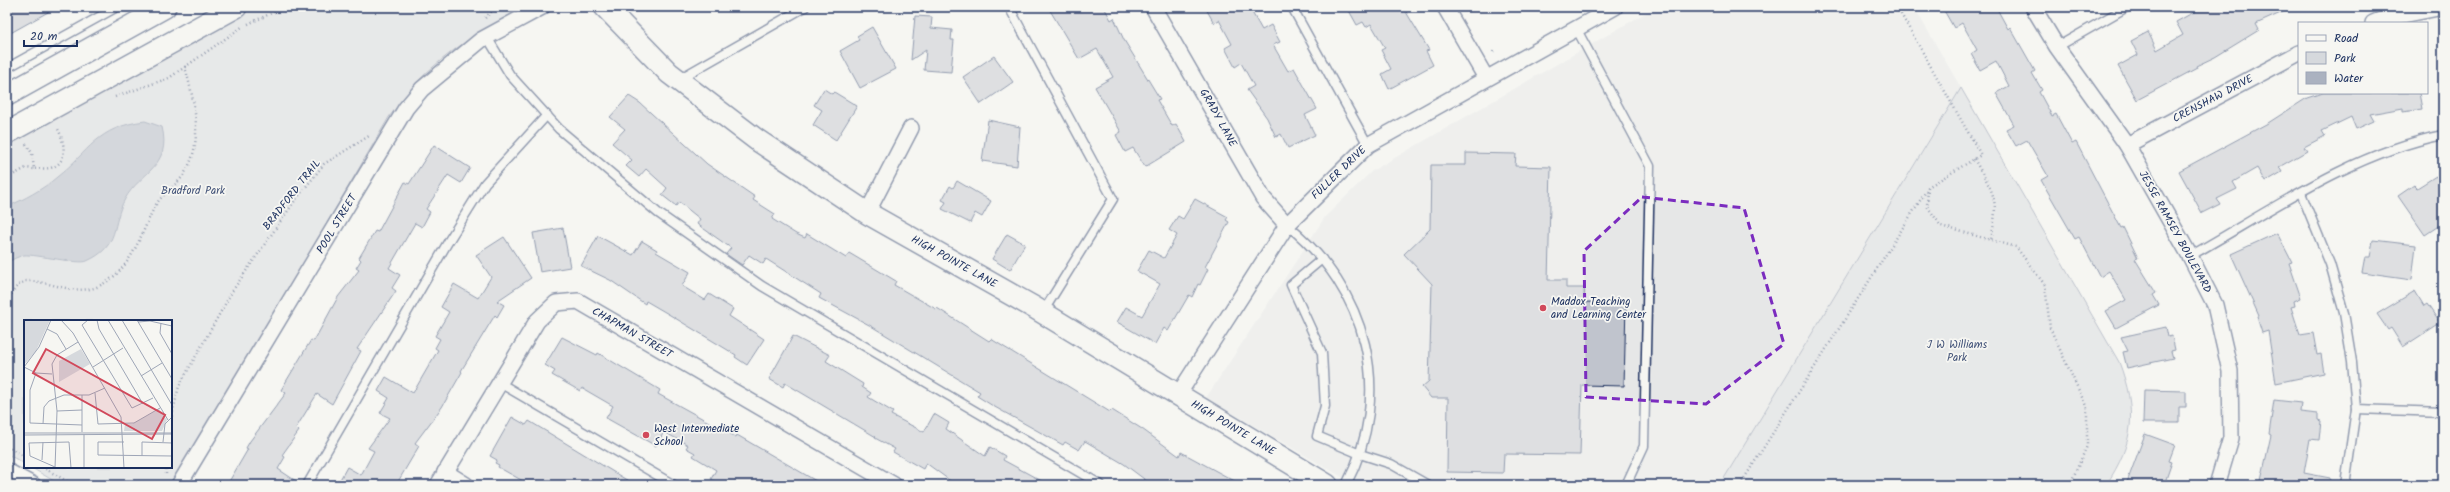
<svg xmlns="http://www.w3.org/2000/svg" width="2450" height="492" viewBox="0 0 2450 492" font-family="Kalam,sans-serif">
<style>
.built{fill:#e6e7e7}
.green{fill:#d6d9dd;stroke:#78849e}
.water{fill:#abb2c0;stroke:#717e99}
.building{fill:#c0c4cd;stroke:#1b2f5e}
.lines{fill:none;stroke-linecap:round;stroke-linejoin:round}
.lane-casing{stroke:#1b2f5e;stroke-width:11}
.street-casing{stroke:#1b2f5e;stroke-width:18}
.secondary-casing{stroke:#1b2f5e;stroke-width:24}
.path{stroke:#1b2f5e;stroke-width:2.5;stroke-dasharray:1 3;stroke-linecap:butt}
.lane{stroke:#f6f6f2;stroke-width:8}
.street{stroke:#f6f6f2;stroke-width:15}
.secondary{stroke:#f6f6f2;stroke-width:21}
.marked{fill:none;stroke:#7b2cbf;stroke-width:3;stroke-dasharray:8 5;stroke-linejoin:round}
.poi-dot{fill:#d1495b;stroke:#f6f6f2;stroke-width:1.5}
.labels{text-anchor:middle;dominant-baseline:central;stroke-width:3.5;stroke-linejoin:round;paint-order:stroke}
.street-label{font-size:11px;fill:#1b2f5e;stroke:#f6f6f2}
.park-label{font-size:11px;fill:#405177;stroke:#f6f6f2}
.poi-label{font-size:11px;fill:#1b2f5e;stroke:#f6f6f2;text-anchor:start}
.inset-road{fill:none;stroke:#9ea6b7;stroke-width:1}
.view{fill:#d1495b;fill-opacity:0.15;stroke:#d1495b;stroke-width:2}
.inset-edge{fill:none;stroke:#1b2f5e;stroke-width:2}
</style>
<rect width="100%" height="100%" fill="#f6f6f2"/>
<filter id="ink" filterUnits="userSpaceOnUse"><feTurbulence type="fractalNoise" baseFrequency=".025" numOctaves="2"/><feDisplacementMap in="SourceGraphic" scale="8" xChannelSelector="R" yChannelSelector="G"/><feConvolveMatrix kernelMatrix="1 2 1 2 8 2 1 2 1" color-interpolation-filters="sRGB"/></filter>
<g filter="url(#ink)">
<polygon class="built" points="1656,7 1914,7 1961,88 1720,485 1356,485 1206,398 1325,217 1372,171"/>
<g class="green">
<path d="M252,7H524C485,28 447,51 416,83C407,94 398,106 389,117L174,485H61L30,467H171V321H25V464L7,454V144Z"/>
<path d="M1961,88L2119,362C2137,410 2135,442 2106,485H1720Z"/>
</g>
<path class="water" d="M145,121L162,127C172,167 140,172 125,199C111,224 121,246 87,261C80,265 36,254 24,255C19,256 12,260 7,262V207C24,199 42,190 57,177C90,151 96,127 145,121Z"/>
<g class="building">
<polygon points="7,7 57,7 7,35"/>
<polygon points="1048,7 1104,7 1111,20 1114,18 1124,40 1160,99 1157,100 1172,126 1176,124 1186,142 1145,167 1133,148 1125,152 1116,135 1121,132 1095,87 1113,77 1097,49 1079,59"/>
<polygon points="1205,7 1249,7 1262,30 1271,25 1280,42 1273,45 1288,71 1294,68 1317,109 1305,115 1315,135 1288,148 1281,134 1276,137 1267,118 1247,90 1254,86 1241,63 1235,67 1225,48 1232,44 1219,20 1214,23"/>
<polygon points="1347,7 1403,7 1429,50 1426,51 1433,65 1389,89 1382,74 1391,69 1381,50 1385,48 1371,24 1366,27 1363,22 1357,25"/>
<polygon points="1942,7 1996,7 2008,29 2010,27 2035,71 2032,73 2042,90 2039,92 2052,116 2056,114 2072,144 2076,142 2121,228 2123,227 2138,258 2135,259 2156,293 2153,295 2159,305 2116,328 2106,311 2126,300 2109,271 2100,277 2079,237 2075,239 2041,180 2048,176 2027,140 2016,146 2006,129 2014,125 1996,93 2009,86 1996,61 1980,70 1971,54 1977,50 1962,23 1954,28"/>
<polygon points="2203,7 2294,7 2256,24 2259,30 2215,57 2196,66 2197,68 2137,100 2118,66 2138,55 2131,41 2148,32 2157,50 2183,35 2176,22"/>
<polygon points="915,16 932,17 931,28 952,30 951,40 954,40 951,72 924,70 926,50 911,60"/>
<polygon points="872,27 896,69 860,88 840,51 859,40 857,36"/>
<polygon points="994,56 1013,82 981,104 963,77"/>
<polygon points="824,89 832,94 834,92 857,106 836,140 813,125 822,110 814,105"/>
<polygon points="2322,93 2419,93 2422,109 2403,112 2403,108 2370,114 2374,121 2356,129 2351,117 2322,131 2325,136 2304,147 2307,151 2279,167 2282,172 2265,182 2257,168 2233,182 2237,189 2217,199 2220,204 2202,213 2179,171 2268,123 2307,98"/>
<polygon points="629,96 640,103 707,164 755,197 753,200 775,214 772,219 796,234 805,238 807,234 846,258 849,253 896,281 894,285 936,309 937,308 989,341 991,339 1110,412 1112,410 1142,429 1179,456 1181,452 1242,485 1152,485 1124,464 1085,441 1079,450 1065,442 1063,445 993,406 977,396 980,392 871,326 819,298 821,294 766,259 763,264 749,255 742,265 726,254 731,248 697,224 700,219 679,202 676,206 662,195 667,188 646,169 639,177 626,166 632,160 612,143 625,129 610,117"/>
<polygon points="988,120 1020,127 1017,166 982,161"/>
<polygon points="434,145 470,168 461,183 448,175 426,209 430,212 422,227 415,223 389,268 400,275 392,288 396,291 357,349 361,351 332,404 317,394 296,428 299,431 282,455 285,457 278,469 302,485 227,485 248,449 246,448 250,441 286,393 281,390 311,340 314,341 338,297 359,270 356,268 361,260 359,258 375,231 378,232 405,182 409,184"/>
<polygon points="1466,153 1516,154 1515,166 1551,167 1548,280 1566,280 1566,288 1584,288 1584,302 1626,303 1624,386 1582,385 1580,455 1504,454 1503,473 1447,472 1448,398 1431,398 1422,387 1429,381 1432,284 1404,254 1430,229 1431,165 1466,165"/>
<polygon points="2436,176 2443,187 2443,223 2425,235 2398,196 2414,185 2417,188"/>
<polygon points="957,181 991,201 982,217 975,213 970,223 942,209 946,202 942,200 950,186 953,188"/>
<polygon points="1195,199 1228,217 1226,220 1229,222 1205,267 1208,269 1200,285 1198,284 1192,297 1189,295 1168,331 1164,328 1155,344 1117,322 1126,307 1142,316 1160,284 1137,271 1149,250 1164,258 1177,235 1169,230 1178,216 1183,219"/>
<polygon points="563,228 570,267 540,272 533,233"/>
<polygon points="2277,233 2292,262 2289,263 2301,298 2294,301 2295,306 2291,307 2300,335 2313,333 2317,355 2321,354 2324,373 2276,383 2268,331 2262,333 2257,317 2259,316 2231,254"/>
<polygon points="1007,234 1025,244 1010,270 992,259"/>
<polygon points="598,236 633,255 642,241 657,250 656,252 690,272 682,286 705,300 709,294 733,309 729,316 764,339 747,365 735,357 736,355 670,315 646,301 645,304 610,280 581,266"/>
<polygon points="504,237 531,278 497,301 504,305 497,317 495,315 461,371 462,372 442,407 415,443 419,446 396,485 337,485 347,467 361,475 374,451 368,448 390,418 380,413 389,398 378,391 386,377 413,393 438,350 435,348 440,339 435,336 449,312 441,307 454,284 478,298 491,277 476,255"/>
<polygon points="2373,240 2416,245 2412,280 2362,273 2365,257 2370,257"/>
<polygon points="2415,291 2424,306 2427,304 2440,323 2403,347 2391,328 2388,330 2377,314"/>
<polygon points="2166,327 2168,337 2172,336 2175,350 2171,351 2173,358 2127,368 2123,352 2128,351 2121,337"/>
<polygon points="793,336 830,355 826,361 863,384 862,387 871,393 868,397 893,412 891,415 924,432 934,414 949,423 946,429 985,456 990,447 1005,456 1003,460 1049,485 956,485 926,463 923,469 893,452 895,449 875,438 876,437 785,383 783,387 769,379"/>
<polygon points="562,337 597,355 598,353 660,390 658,394 736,437 737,435 823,485 721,485 711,479 716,470 693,456 695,453 686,448 688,445 664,432 656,446 606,418 613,406 582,388 580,391 552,375 555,371 545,365"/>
<polygon points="2144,390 2186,391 2186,407 2179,407 2179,423 2143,423"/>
<polygon points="2274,400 2301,403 2300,412 2318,414 2318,420 2321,421 2319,440 2310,439 2304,473 2330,478 2329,485 2260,485 2271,435 2269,434"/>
<polygon points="512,417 526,425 529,421 635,485 530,485 498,467 499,465 495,463 497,460 490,456"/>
<polygon points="2145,434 2175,445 2169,461 2172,462 2164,485 2126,485"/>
</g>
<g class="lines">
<g class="lane-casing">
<g id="lane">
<polyline points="1009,7 1113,199 1043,312"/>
<polyline points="1292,7 1368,145"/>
<polyline points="1576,28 1650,166 1644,446 1626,485"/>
<polyline points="487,37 510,75 559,129 658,213 762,286 1101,485"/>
<polyline points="2057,47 2127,7"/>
<polyline points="7,68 117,7"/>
<polyline points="679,79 805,7"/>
<polyline points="2301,193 2330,264 2344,313 2352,362 2356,409 2345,485"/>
<path d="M1287,225C1367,289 1395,392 1346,485"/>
<path d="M2190,256C2270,211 2352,153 2443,135"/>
<polyline points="1322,259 1291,285 1322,353 1325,406 1317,436 1360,454 1391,464 1428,485"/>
<polyline points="498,382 674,485"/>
<polyline points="2356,409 2443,412"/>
<polyline points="307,485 448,242 485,183 547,115"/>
</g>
</g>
<g class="street-casing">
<g id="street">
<polyline points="1153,7 1263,198 1287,225"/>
<polyline points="1445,7 1486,78"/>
<polyline points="2033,7 2057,47 2127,145 2190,256 2215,305 2230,371 2231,438 2217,485"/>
<polyline points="2373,23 2383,19 2443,7"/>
<polyline points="2127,145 2299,53"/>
<polyline points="867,213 911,128"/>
<polyline points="1178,395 1287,225 1368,145 1615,7"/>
<polyline points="7,471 33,485"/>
<polyline points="445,472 466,485"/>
<polyline points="179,485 406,108 422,89 481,40 542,7"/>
<polyline points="438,485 537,321 556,303 578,301 894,485"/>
</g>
</g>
<g class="secondary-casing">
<g id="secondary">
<polyline points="605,7 669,73 757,140 867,213 1035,308 1327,485"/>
<polyline points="7,95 165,7"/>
<polyline points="7,133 236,7"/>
</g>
</g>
<g class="path">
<polyline points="1897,7 1981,155 1928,187 1927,206 1941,226 2016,247 2045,285 2050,328 2087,408 2087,446 2072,480 2067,485"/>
<polyline points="485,18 496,7"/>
<polyline points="248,24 285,7"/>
<polyline points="1493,52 1494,49"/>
<polyline points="185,67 242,27"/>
<path d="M26,144L32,153L34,169C39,168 45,169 50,168C70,163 64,140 57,127"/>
<path d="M1974,159C1995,196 1999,197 1991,240"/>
<polyline points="7,166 13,175 26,168 34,169"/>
<polyline points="7,180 13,175"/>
<path d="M7,301L17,286L25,281C49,280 76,297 99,286C131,271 140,236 154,208C161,194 176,187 184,174C205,143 194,100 185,67L169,78L115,97"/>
<polyline points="171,420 179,386 233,290 294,202 324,164 369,136"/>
<polyline points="7,446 25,457"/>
<polyline points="42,467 74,485"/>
<polyline points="166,474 166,467"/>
<polyline points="1740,485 1928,188"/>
</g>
<use href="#lane" class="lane"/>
<use href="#street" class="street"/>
<use href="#secondary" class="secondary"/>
</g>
</g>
<path d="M0 0H2450V492H0ZM1642,197L1744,208L1784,344L1706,404L1586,397L1584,251Z" fill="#f6f6f2" fill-opacity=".55" fill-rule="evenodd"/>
<path class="marked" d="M1642,197L1744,208L1784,344L1706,404L1586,397L1584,251Z"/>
<g class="poi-dot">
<circle cx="1543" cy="308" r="4"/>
<circle cx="646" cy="435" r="4"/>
</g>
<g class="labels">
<g class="street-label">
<text transform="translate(2213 99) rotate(-28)">CRENSHAW DRIVE</text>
<text transform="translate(1218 118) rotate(61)">GRADY LANE</text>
<text transform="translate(1339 173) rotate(-44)">FULLER DRIVE</text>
<text transform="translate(292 195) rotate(-52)">BRADFORD TRAIL</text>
<text transform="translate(337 224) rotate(-59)">POOL STREET</text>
<text transform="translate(2175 232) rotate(61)">JESSE RAMSEY BOULEVARD</text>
<text transform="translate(954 262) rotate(29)">HIGH POINTE LANE</text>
<text transform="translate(632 333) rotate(30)">CHAPMAN STREET</text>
<text transform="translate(1233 428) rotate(31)">HIGH POINTE LANE</text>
</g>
<g class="park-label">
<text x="193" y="191">Bradford Park</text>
<text x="1957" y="345">J W Williams<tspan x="1957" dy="13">Park</tspan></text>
</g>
<g class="poi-label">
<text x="1551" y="302">Maddox Teaching<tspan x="1551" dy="13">and Learning Center</tspan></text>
<text x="654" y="429">West Intermediate<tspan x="654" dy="13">School</tspan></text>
</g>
</g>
<g transform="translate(24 320)">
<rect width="148" height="148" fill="#f6f6f2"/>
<path d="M0,0H26L12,31L0,45ZM57,29L66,44L35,62V41ZM135,89L143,100L138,111H100L101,104H108Z" fill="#d6d9dd"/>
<path class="inset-road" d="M37,0L49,13L97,97L100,148M64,0L58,5L108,88L129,78M73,0L75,9L119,84M84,0L144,100M98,0L148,85M113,0L148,59M114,2L126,1L148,6M137,3L136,13L148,34M23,9L33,14L42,29M0,47L15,27L27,0M0,47L12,53L28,54M69,47L99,28M12,53L6,70V103L58,105M117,56L138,43M71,73L74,104L110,103L136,88M58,75V112M33,91L58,90M19,104L20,87L25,81L40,75H65L81,68M0,113H148M0,115L148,114M100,122H74V135L148,136M139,122L141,104L148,97M118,136V122L148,123M18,140L19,122M31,147L6,136L5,123L45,122L47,148M31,148L33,91L28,44L33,35L54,22M60,148V114"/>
<path class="view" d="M22,29L141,95L128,119L9,53Z"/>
<rect width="148" height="148" class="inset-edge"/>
</g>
<rect width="2450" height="492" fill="none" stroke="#f6f6f2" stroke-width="24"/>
<rect x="12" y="12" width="2426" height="468" fill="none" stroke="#1b2f5e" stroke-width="1.5" filter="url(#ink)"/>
<rect x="2298" y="22" width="130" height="72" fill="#f6f6f2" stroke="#9ea6b7"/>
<rect x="2306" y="35" width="20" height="6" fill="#f6f6f2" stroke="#9ea6b7"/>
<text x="2334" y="42" font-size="12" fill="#1b2f5e">Road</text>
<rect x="2306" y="52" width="20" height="12" fill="#d6d9dd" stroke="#9ea6b7"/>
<text x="2334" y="62" font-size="12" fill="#1b2f5e">Park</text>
<rect x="2306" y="72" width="20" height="12" fill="#abb2c0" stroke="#9ea6b7"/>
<text x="2334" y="82" font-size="12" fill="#1b2f5e">Water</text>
<path d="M24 40v6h53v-6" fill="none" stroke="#1b2f5e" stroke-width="2"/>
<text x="30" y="40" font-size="12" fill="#1b2f5e" stroke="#f6f6f2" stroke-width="3" paint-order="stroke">20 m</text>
</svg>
